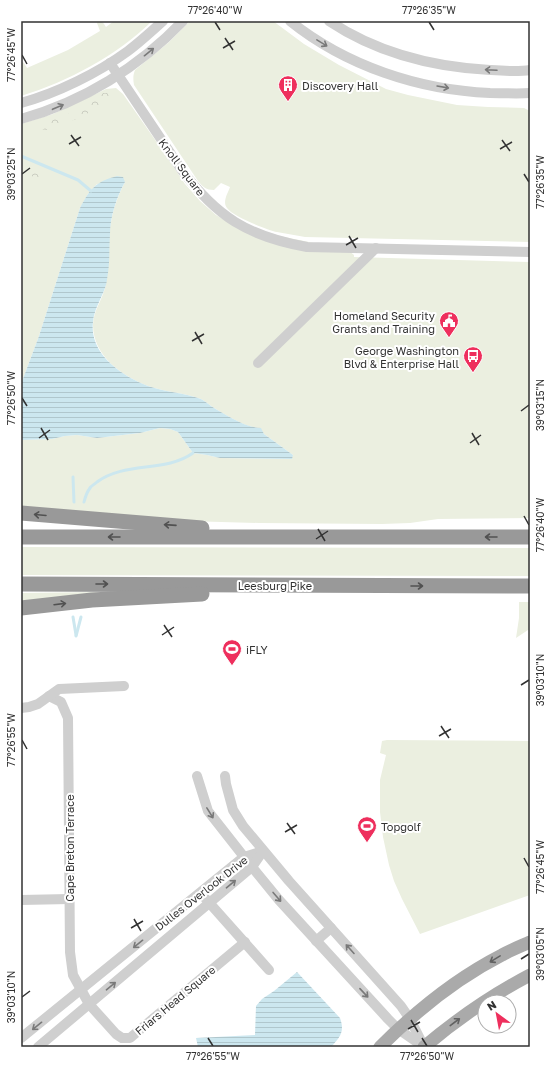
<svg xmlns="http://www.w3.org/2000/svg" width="551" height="1068" viewBox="0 0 551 1068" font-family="'Golos Text',sans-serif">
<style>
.grass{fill:#ebefe0}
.forest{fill:url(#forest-crowns)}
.water{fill:url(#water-rules)}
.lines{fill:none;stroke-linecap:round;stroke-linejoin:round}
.stream{stroke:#cce7ef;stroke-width:3}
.minor{stroke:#cfcfcf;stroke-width:10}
.major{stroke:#aaa;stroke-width:13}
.highway{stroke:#999;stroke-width:15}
.oneway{stroke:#797979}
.oneway2{stroke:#515151}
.oneway3{stroke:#626262}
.ticks{fill:none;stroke:#323232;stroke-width:1.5}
.labels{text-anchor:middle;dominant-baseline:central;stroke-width:4;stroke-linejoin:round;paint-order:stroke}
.poi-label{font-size:11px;fill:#323232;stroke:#fff;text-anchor:start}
.street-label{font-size:11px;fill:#323232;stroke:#fff}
.neatline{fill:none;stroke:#323232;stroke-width:1.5}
.ticks-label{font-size:10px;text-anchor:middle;fill:#323232}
</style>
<defs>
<pattern id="forest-crowns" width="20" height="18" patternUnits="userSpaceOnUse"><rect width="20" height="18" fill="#ebefe0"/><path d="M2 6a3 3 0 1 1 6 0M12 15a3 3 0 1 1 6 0" fill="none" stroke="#cacdc1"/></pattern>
<pattern id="water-rules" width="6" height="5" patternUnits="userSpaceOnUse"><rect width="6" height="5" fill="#cce7ef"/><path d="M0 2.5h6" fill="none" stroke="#b0c7cd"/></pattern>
</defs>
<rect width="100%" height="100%" fill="#fff"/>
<g class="grass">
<path d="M98,21C103,21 104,24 106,27L114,21H152C116,56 69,81 21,96V61L24,63L27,68L68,50L100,31L97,23Z"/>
<path d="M190,21H273L304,44L339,65L386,89L408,95L457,105L488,107L524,108L530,111V242L305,237C296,235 286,234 277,232C267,230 232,216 227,208C222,202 228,193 230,187L221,183L214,190C206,190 203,187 198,181L134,85C133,79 133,75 135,70L168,43Z"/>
<path d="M116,88L123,94L158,144L185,184L200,201L216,215L236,227L348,250L354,255V257L530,262V518L438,519L410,523L382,524L259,523L151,520L21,508V440L52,439L65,436L77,435L97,438L140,433L160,428L170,429L178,432L193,453L207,455L220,458L291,459L293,455L264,434L260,428C246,428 224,414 211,406C208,404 205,401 201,399C185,393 165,392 148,386C122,376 93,356 93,325C93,309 105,297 106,282C107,269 108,256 109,243C109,236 109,229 111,222C113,209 119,193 125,182L97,184L88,194L80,208L39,336L21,384V124L53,114L106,89Z"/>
<polygon points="21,547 530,548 530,576 21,575"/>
<polygon points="103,592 21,603 21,593"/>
<polygon points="519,602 530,602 530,630 528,630 516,638 519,618"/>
<polygon points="387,740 530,741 530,895 420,934 402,899 394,881 389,865 383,837 380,812 380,780 386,755 380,753 382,741"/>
</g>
<g class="forest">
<polygon points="103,93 109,93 111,97 111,101 108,104 95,109 78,119 56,124 46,130 41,129 38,127 40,124 50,118 68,114"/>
<path d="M26,171C35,173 46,175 53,182L51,184L22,172Z"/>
</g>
<g class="water">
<path d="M117,176L123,177L125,182C117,196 110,217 110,234C109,247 110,260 108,273C107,278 107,283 105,288C101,299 94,310 93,322C89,354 122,376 148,386C165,392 185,393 201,399C205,401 208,404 211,406C224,414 246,428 261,428L264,434L293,455L292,459L220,458L207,455L193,453L178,432L170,429L160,428L140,433L97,438L77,435L65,436L52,439L21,440V384L39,336L80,208C90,189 95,182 117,176Z"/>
<path d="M297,972L340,1018C345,1032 340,1037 331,1047H198L196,1038L255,1035L256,1006L262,999L274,991Z"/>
</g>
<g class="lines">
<g class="stream">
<polyline points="21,156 78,180 91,191"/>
<polyline points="73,477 74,502"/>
<path d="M84,502C85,498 87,492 90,488C91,486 95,484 97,482C125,461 165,473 193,453"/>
<polyline points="73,617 76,635"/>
<polyline points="76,636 81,617"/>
</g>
<g class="minor">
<path d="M290,21C346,66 419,90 490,93C504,93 517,94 530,93"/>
<path d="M329,21C377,53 433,67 490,70C504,71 517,72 530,70"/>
<path d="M110,63L181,169C217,217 247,236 307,247L530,252"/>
<path d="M21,103C57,93 98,73 128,51C140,42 152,31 163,21"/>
<path d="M21,119C83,102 139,67 183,21"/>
<polyline points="258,363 376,248"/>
<polyline points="49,696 61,702 68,718 70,952 73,975 89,1004 116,1034 122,1038 130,1038 245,942"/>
<polyline points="21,708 29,707 38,704 59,689 124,686"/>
<polyline points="197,776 208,811 252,867 279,900 388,1019 398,1029 424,1047"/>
<polyline points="225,776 226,784 233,810 243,826 289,881 401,1006 410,1019 423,1045"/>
<polyline points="205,898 269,970"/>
<polyline points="21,900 69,899"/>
<polyline points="316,941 331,928"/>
<polyline points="21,1038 244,857 263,851"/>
<polyline points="38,1047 252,867 263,851"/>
</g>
<g class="major">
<path d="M380,1047C416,1011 457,978 502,955C511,950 521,946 530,942"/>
<path d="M424,1047C457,1019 492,995 530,975"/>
</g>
<g class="highway">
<polyline points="21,513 202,528"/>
<polyline points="21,537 530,537"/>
<polyline points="21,584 530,586"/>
<polyline points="21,608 92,600 202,594"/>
</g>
</g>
<defs><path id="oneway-shaft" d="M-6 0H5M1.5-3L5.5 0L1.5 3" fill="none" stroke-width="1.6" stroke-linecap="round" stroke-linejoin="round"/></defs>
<g class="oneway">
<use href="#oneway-shaft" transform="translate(322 43) rotate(31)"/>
<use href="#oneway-shaft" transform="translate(149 52) rotate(-39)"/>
<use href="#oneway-shaft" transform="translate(491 70) rotate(-177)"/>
<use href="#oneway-shaft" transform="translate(443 87) rotate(10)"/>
<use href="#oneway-shaft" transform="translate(58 107) rotate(-23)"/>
<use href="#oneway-shaft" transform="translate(210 813) rotate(58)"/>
<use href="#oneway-shaft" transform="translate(231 884) rotate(-40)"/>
<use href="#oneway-shaft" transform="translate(277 897) rotate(49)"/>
<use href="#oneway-shaft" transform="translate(138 944) rotate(141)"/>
<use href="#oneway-shaft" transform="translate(350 949) rotate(-132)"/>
<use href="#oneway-shaft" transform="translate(111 986) rotate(-40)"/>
<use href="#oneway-shaft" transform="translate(364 993) rotate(47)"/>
<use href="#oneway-shaft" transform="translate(37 1026) rotate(141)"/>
</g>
<g class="oneway2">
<use href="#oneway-shaft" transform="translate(40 515) rotate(-175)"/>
<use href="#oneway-shaft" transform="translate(170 525) rotate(-176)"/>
<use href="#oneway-shaft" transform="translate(114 537) rotate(-180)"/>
<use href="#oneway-shaft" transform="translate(491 537) rotate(-180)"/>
<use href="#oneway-shaft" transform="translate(102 584)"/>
<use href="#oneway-shaft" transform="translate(417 586)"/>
<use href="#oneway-shaft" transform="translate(60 604) rotate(-7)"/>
</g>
<g class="oneway3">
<use href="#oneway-shaft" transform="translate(495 959) rotate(149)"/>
<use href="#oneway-shaft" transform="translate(455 1022) rotate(-37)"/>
</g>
<path class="ticks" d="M215,22L220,30M429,22L434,30M225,38L233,50M223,48L235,41M22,55L27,64M71,135L79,146M502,140L510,151M69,144L81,137M500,149L512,142M22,174L30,168M524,174L529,182M349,236L356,248M346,245L358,238M195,332L202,344M192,341L204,334M22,398L27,406M521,411L529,405M41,428L48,440M472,433L479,445M39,438L50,430M470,443L481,435M524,516L529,525M318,529L325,541M316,539L328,531M164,625L172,637M162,635L174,627M521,685L529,680M441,726L449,738M439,736L451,729M22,740L27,749M287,823L295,834M285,832L297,825M524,858L529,867M134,919L141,931M131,928L143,921M521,959L529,954M22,997L30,991M411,1020L418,1032M408,1029L420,1022M208,1038L213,1046M422,1038L427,1046"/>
<defs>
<g id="building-pin" transform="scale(1)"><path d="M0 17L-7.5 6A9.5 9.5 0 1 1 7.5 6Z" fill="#ee2f5d" stroke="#fff"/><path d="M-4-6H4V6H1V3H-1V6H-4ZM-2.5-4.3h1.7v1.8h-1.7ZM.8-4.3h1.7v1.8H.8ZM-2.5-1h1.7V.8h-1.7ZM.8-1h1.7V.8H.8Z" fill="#fff"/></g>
<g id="civic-pin" transform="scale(1)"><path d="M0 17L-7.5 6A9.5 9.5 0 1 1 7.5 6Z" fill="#ee2f5d" stroke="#fff"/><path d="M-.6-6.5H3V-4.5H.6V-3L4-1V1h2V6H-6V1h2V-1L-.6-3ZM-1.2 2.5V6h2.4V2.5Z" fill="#fff"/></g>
<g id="bus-pin" transform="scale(1)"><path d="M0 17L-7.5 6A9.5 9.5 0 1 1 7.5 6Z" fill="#ee2f5d" stroke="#fff"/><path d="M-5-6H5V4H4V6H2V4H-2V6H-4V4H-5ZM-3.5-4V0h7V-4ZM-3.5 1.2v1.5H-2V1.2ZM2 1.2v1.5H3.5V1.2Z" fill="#fff"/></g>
<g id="stadium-pin" transform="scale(1)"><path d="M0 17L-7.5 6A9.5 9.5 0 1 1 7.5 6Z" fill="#ee2f5d" stroke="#fff"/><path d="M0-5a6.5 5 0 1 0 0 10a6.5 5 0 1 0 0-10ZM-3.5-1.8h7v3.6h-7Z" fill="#fff"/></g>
</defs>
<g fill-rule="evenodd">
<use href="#building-pin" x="288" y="85"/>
<use href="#civic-pin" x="449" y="321"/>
<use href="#bus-pin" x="473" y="356"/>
<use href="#stadium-pin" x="232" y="649"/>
<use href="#stadium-pin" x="367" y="826"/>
</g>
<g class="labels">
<g class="poi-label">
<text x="302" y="85">Discovery Hall</text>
<text x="435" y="315" text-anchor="end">Homeland Security<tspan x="435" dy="13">Grants and Training</tspan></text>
<text x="459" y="350" text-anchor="end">George Washington<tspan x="459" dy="13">Blvd &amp; Enterprise Hall</tspan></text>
<text x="246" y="649">iFLY</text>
<text x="381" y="826">Topgolf</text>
</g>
<g class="street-label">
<text transform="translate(182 167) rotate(53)">Knoll Square</text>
<text x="275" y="585">Leesburg Pike</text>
<text transform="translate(69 848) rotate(-90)">Cape Breton Terrace</text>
<text transform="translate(201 893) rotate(-38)">Dulles Overlook Drive</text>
<text transform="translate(175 1000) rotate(-40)">Friars Head Square</text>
</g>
</g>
<rect width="551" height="1068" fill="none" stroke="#ffffff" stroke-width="44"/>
<g transform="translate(497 1014) rotate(328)"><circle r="19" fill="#ffffff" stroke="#adadad"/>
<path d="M0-3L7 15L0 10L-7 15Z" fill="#ee2f5d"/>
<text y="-6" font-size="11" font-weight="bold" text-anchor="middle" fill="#323232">N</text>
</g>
<rect x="22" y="22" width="507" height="1024" class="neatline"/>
<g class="ticks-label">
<text x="215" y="14">77°26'40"W</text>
<text x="429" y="14">77°26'35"W</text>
<text transform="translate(11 55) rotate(-90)" y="4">77°26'45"W</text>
<text transform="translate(11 174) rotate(-90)" y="4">39°03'25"N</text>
<text transform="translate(540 182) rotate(-90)" y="4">77°26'35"W</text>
<text transform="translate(11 398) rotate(-90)" y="4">77°26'50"W</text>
<text transform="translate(540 405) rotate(-90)" y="4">39°03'15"N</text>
<text transform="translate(540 525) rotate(-90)" y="4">77°26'40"W</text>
<text transform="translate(540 680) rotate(-90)" y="4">39°03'10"N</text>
<text transform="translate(11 740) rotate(-90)" y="4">77°26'55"W</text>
<text transform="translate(540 867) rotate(-90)" y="4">77°26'45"W</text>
<text transform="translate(540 954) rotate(-90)" y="4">39°03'05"N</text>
<text transform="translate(11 997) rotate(-90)" y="4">39°03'10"N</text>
<text x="213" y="1060">77°26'55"W</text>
<text x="427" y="1060">77°26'50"W</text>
</g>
</svg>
